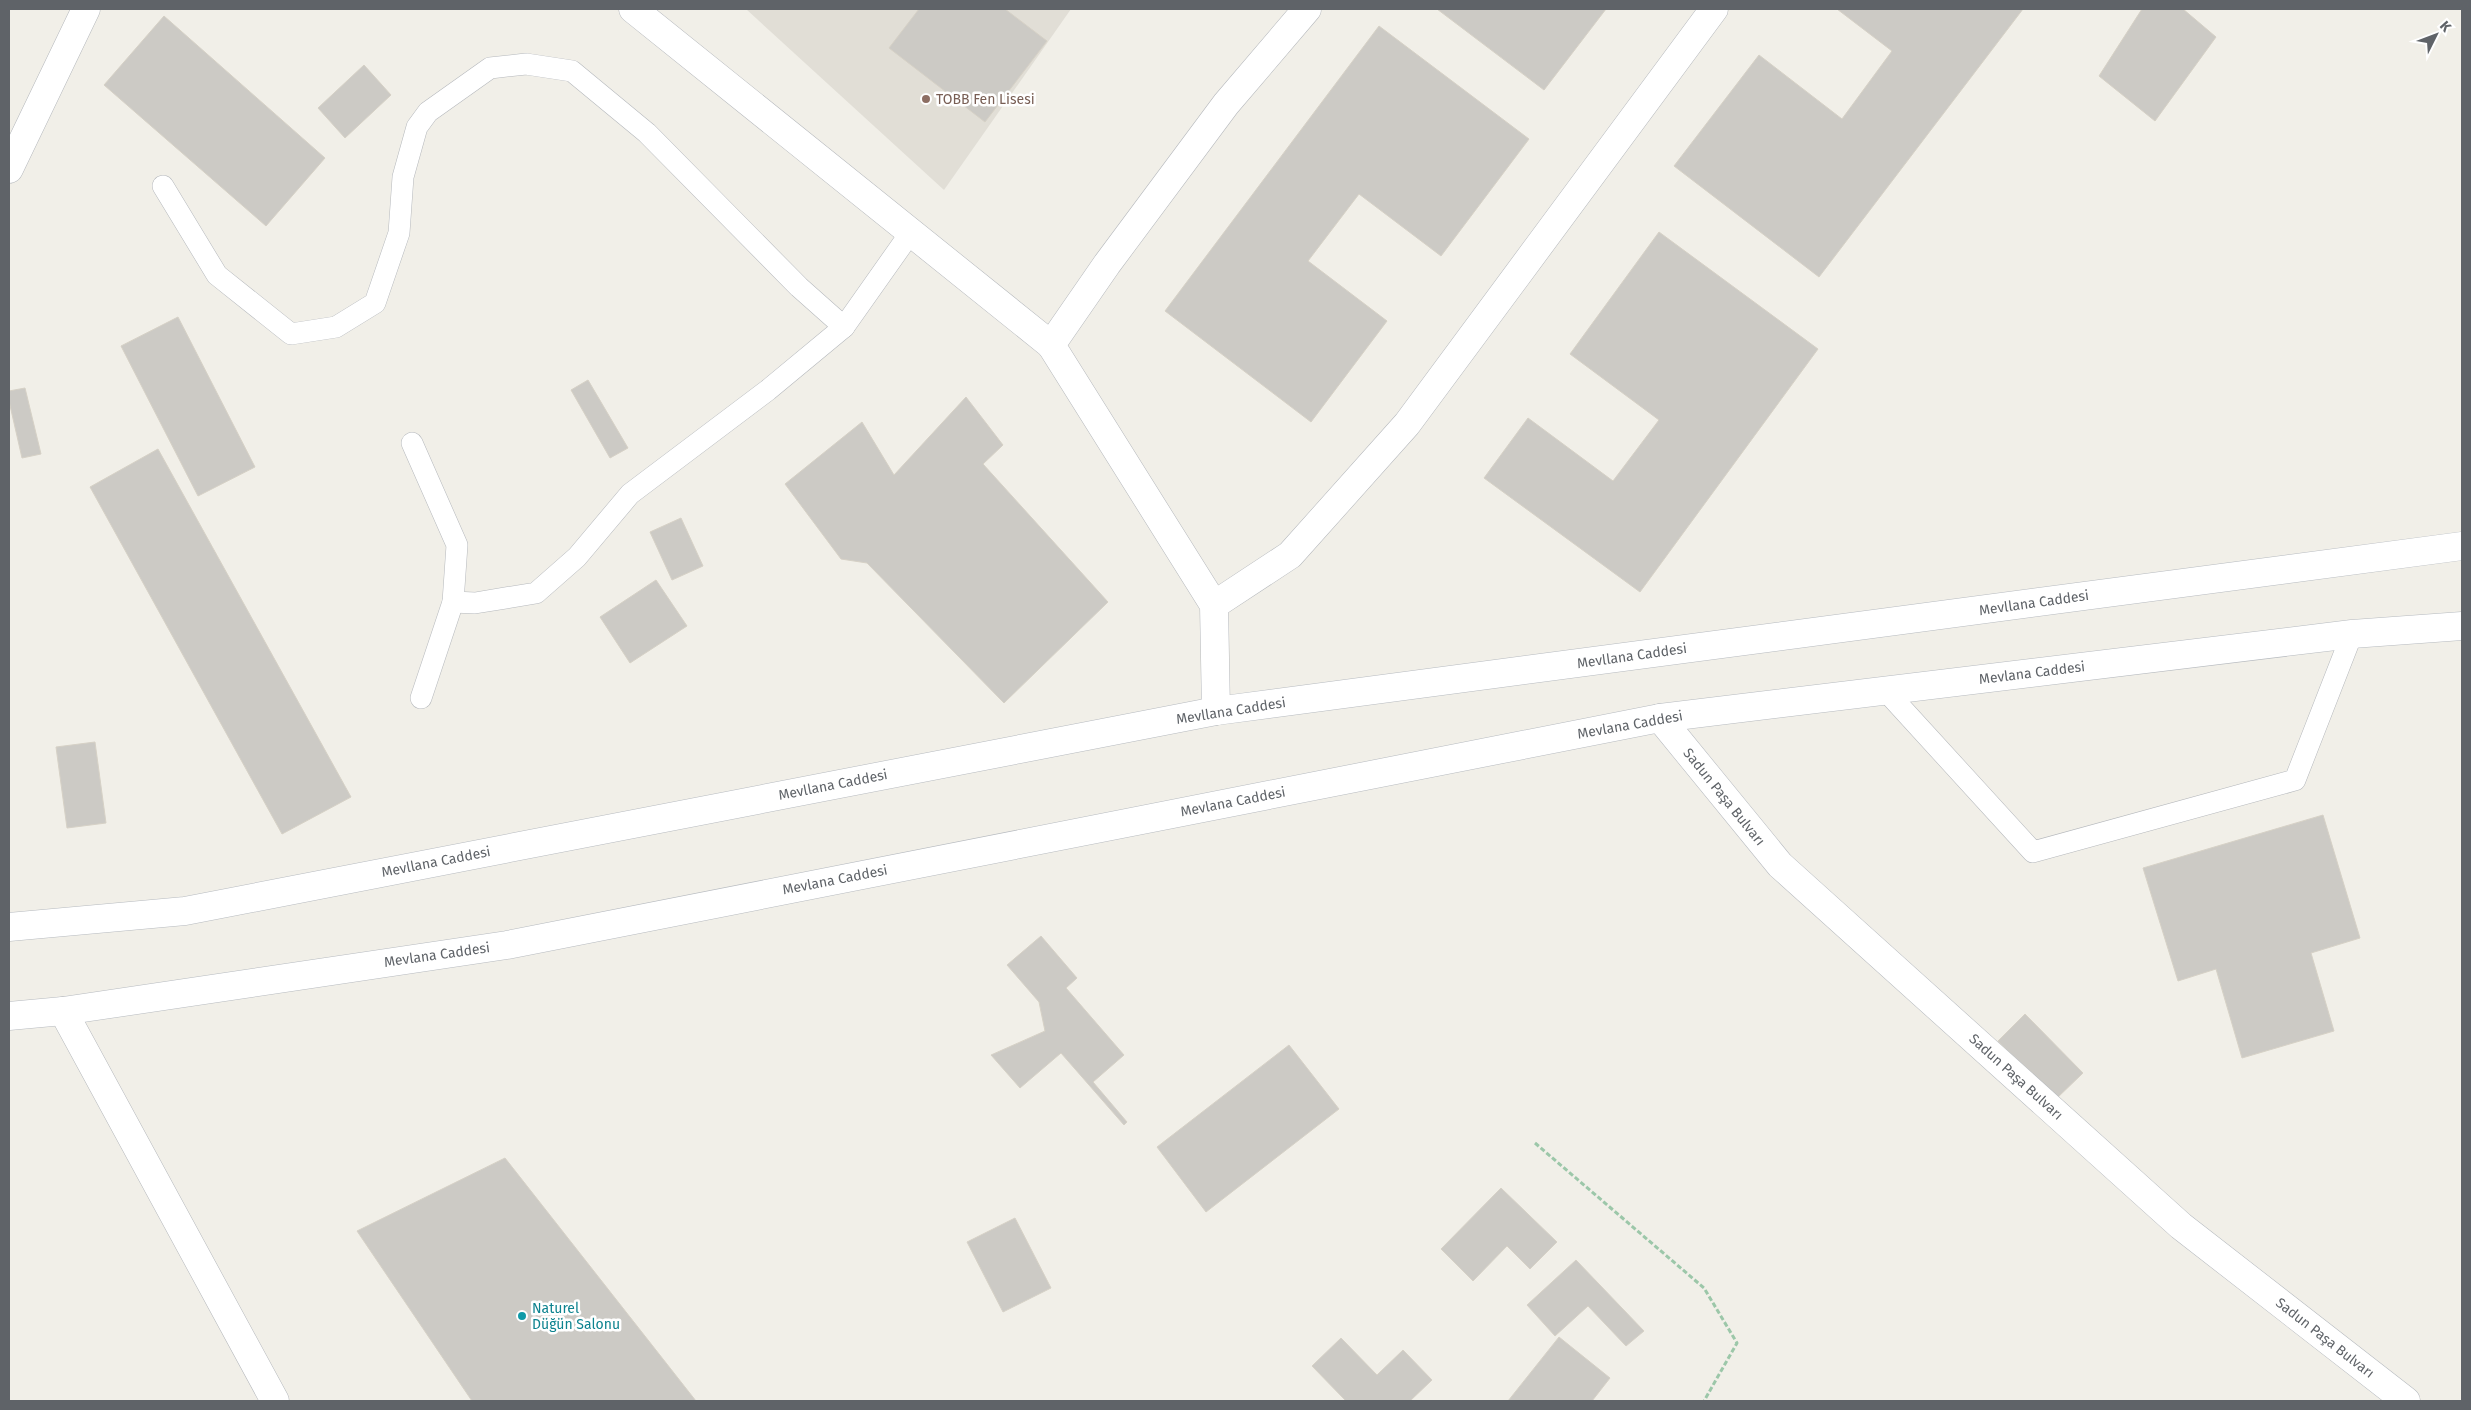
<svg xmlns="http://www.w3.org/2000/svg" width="2471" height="1410" viewBox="0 0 2471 1410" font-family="'Fira Sans',sans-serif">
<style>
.education{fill:#e1ded6}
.building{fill:#cccac5;stroke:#d6d1c6}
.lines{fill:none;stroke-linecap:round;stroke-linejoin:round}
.service-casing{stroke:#b5b8bc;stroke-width:22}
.minor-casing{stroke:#b5b8bc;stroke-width:29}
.secondary-casing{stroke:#b6babf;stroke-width:29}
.path{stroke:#9cc7a9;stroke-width:3;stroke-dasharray:5 2.5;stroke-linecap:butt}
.service{stroke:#fff;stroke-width:21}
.minor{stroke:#fff;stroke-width:28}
.secondary{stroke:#fff;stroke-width:28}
.education-dot{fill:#8d6e63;stroke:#fff;stroke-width:2}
.culture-dot{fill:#0f9aa8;stroke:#fff;stroke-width:2}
.labels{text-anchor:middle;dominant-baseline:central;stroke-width:5;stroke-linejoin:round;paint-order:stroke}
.education-label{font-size:14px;fill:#785e54;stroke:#fff;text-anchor:start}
.street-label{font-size:14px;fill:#5f6368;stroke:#fff}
.culture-label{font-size:14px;fill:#0d838f;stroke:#fff;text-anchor:start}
</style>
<rect width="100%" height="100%" fill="#f1efe8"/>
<polygon class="education" points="746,9 1071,9 944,190"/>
<g class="building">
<polygon points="919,9 1005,9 1047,41 985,122 889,48"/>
<polygon points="1437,9 1606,9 1544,90"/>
<polygon points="1837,9 2023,9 1819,277 1674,166 1759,55 1842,119 1892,51"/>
<polygon points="2142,9 2183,9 2216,37 2155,121 2099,76"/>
<polygon points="164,16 325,158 266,226 104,85"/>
<polygon points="1379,26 1529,139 1441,256 1359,194 1308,261 1387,321 1311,422 1165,311"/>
<polygon points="364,65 391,95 345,138 318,108"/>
<polygon points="1659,232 1818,349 1640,592 1484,478 1528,418 1613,481 1659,420 1570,354"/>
<polygon points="178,317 255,467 198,496 121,346"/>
<polygon points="588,380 628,448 610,458 571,390"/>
<polygon points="25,388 41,454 22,458 9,401 9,391"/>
<polygon points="966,397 1003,445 983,464 1108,602 1004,703 867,563 841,559 785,484 862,422 894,475"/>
<polygon points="158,449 351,797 282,834 90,487"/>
<polygon points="681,518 703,566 672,580 650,532"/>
<polygon points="656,580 687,626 630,663 600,617"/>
<polygon points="95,742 106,823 67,828 56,747"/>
<polygon points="2323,815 2360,938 2311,953 2334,1031 2242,1058 2216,969 2178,981 2143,868"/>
<polygon points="1041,936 1077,978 1066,988 1124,1055 1093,1082 1127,1122 1124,1125 1061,1053 1020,1088 991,1055 1045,1031 1039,1002 1007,965"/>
<polygon points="2025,1014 2083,1073 2055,1100 1998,1041"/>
<polygon points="1289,1045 1339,1109 1206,1212 1157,1147"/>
<polygon points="505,1158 696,1401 472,1401 357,1231"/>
<polygon points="1501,1188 1557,1242 1530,1269 1507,1246 1473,1281 1441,1249"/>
<polygon points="1015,1218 1051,1288 1003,1312 967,1242"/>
<polygon points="1576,1260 1644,1331 1626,1346 1588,1306 1555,1336 1527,1305"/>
<polygon points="1559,1337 1610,1378 1592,1401 1508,1401"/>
<polygon points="1341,1338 1377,1375 1403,1350 1432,1380 1410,1401 1346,1401 1312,1366"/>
</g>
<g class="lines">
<g class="service-casing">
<g id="service">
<polyline points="163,186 217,275 291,334 336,327 375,303 399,233 403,177 417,127 428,112 490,68 526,64 572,71 647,133 799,287 844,327"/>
<polyline points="412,443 457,545 453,602 421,698"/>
<polyline points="453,602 475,603 536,593 577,557 630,494 768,390 844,327 911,232"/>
<polyline points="1886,691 2033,852 2295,780 2352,634"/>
</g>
</g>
<g class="minor-casing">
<g id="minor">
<polyline points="633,9 1051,345"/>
<polyline points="9,169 86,9"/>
<polyline points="1214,605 1290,555 1407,424 1714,9"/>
<polyline points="1216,711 1214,605 1051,345 1107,264 1226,104 1307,9"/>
<polyline points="63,1011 275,1401"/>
</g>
</g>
<g class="secondary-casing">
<g id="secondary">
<polyline points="1660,718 1780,865 2181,1226 2406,1401"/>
<polyline points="9,927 185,911 1216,711 2462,546"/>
<polyline points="9,1016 63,1011 507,945 1660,718 2352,634 2462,626"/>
</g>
</g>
<polyline class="path" points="1535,1143 1704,1288 1737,1343 1704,1401"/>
<use href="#service" class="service"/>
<use href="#minor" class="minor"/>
<use href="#secondary" class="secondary"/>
</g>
<circle class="education-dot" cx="926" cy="99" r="5"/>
<circle class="culture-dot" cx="522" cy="1316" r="5"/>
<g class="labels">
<g class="education-label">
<text x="936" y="99">TOBB Fen Lisesi</text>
</g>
<g class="street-label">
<text transform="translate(2034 603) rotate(-8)">Mevllana Caddesi</text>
<text transform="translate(1632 656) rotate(-8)">Mevllana Caddesi</text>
<text transform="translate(2032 673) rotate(-7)">Mevlana Caddesi</text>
<text transform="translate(1231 711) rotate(-9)">Mevllana Caddesi</text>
<text transform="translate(1630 725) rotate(-10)">Mevlana Caddesi</text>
<text transform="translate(833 785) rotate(-11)">Mevllana Caddesi</text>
<text transform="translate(1724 797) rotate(51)">Sadun Paşa Bulvarı</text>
<text transform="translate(1233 802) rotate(-11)">Mevlana Caddesi</text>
<text transform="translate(436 862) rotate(-11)">Mevllana Caddesi</text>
<text transform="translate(835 880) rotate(-11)">Mevlana Caddesi</text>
<text transform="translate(437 955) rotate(-8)">Mevlana Caddesi</text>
<text transform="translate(2016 1077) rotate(42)">Sadun Paşa Bulvarı</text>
<text transform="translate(2325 1338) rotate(38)">Sadun Paşa Bulvarı</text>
</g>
<g class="culture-label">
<text x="532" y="1308">Naturel<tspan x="532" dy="16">Düğün Salonu</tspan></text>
</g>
</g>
<rect width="2471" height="1410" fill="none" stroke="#5f6368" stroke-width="20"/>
<g transform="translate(2436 35) rotate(48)" stroke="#ffffff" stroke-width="4" paint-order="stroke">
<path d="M0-4L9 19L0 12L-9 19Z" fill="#5f6368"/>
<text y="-8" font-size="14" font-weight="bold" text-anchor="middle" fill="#5f6368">K</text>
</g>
</svg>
